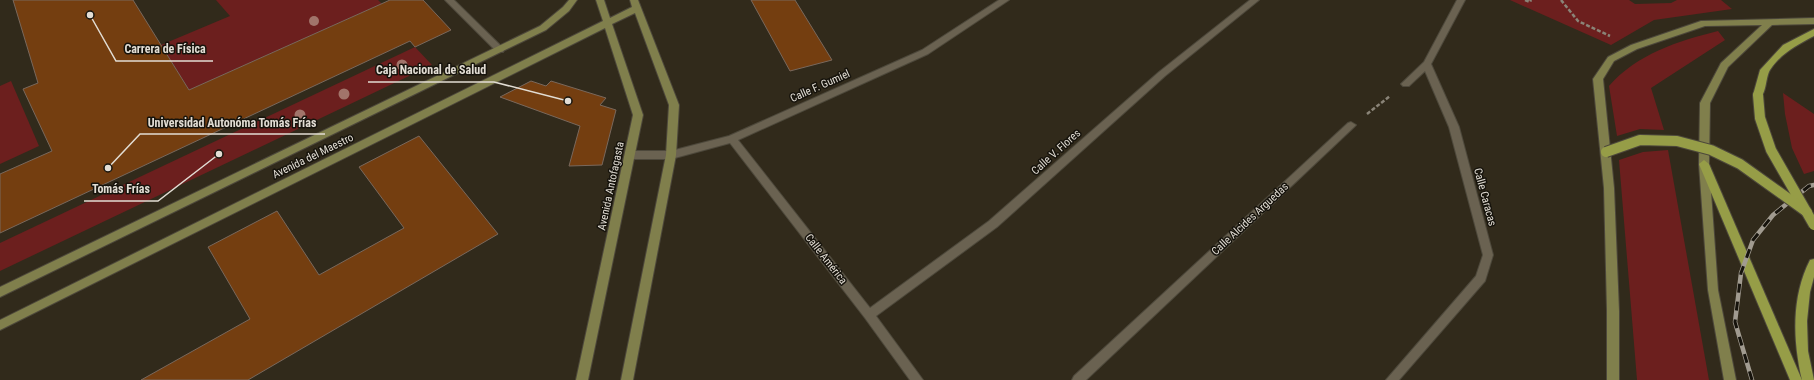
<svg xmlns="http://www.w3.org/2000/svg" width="1814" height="380" viewBox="0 0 1814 380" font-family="'Roboto Condensed',sans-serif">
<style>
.green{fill:#6c1f1e}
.building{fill:#743e10;stroke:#79685c}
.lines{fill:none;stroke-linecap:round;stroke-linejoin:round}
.lane-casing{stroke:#4d483b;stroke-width:2}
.street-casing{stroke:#4d483b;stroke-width:2}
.secondary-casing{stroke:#4d483b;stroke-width:2}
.primary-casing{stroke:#4d483b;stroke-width:2}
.path{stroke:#8a8478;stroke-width:2.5;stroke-dasharray:4 2;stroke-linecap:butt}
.lane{fill:#6a6251;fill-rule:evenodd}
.street{fill:#6a6251;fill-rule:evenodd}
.secondary{fill:#807f4c;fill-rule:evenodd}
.primary{fill:#969d47;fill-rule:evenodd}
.rail-casing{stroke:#a19b90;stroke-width:4.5}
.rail{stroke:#16130c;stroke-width:3;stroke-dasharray:9;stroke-linecap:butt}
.primary-bridge-casing{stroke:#4d483b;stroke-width:12;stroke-linecap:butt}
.primary-bridge{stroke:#969d47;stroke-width:10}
.tree{fill:#a1746a}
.labels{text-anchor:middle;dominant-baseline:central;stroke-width:3;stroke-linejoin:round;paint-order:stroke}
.street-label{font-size:11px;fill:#e2ddd4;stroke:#16130c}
.leader{fill:none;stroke:#e2ddd4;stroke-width:1.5}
.callout-dot{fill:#e2ddd4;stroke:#16130c;stroke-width:1.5}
.callout-label{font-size:12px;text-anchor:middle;font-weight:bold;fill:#e2ddd4;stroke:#16130c;stroke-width:3;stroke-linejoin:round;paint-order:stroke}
</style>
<rect width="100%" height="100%" fill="#312a1b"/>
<g class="green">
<polygon points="216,0 378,0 382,4 189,90 161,45 230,16"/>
<polygon points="1510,0 1629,0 1635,4 1671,3 1677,0 1721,0 1732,9 1654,20 1611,45"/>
<path d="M1718,31L1725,40L1651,88L1664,130L1640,129L1617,136L1609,86C1637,54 1678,41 1718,31Z"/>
<polygon points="415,47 432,65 0,271 0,243"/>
<polygon points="11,81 39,146 0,164 0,86"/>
<polygon points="1783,93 1814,114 1814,171 1804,174 1792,148 1785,114"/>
<polygon points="1668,150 1709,380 1637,380 1619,160 1643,152"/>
</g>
<g class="building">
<polygon points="13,0 133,0 189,90 390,0 423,0 451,30 415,47 410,41 0,233 0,174 52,151 23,89 38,83"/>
<polygon points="751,0 795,0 832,60 790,71"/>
<polygon points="531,81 546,86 551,81 606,98 600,105 616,110 602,165 569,166 580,126 500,97"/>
<polygon points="419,136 498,234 248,380 141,380 250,319 208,247 277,211 319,275 404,228 359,167"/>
</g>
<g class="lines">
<g class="lane-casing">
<polygon id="lane" points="445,0 454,0 503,48 504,50 503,52 497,52"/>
</g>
<g class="street-casing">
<g id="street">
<polygon points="999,0 1009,0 928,54 738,140 870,308 989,221 1159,72 1250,0 1259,0 1165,76 997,227 876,316 923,380 910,380 865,318 730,143 671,159 630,159 625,155 630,151 671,151 729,136 922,50"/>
<polygon points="1457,0 1465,0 1431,64 1459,127 1493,255 1485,281 1399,380 1386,380 1476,276 1483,255 1449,127 1425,71 1409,86 1403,86 1401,84 1424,62"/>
<polygon points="1351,122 1356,125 1354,127 1086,380 1072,380 1074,376 1348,123"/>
</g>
</g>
<g class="secondary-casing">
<g id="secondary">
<polygon points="569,0 577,0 569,11 546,30 0,297 0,287 540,26 563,7"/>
<polygon points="596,0 604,0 610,18 632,7 630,0 638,0 679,105 676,155 633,380 621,380 666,155 669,105 635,13 612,24 643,115 588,380 576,380 633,115 605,28 0,330 0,320 603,21"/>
<polygon points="1814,18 1814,24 1772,25 1728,67 1710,103 1709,164 1718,290 1736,380 1724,380 1708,290 1699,164 1700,103 1721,63 1762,25 1705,26 1637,49 1614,61 1603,79 1614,188 1619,311 1619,380 1607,380 1607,311 1604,188 1593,79 1608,57 1631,45 1701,21"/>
</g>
</g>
<g class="primary-casing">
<g id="primary">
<path d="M1814,29V36C1797,45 1780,54 1770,70C1765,78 1767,96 1758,98L1755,97L1753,95L1760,70L1783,45Z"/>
<polygon points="1704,160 1709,164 1802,380 1790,380 1699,164"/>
<path d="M1814,259V277L1810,292L1807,321L1808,351L1814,380H1802C1793,341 1791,297 1810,260Z"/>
</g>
</g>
<g class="path">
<polyline points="1525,0 1530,2 1531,0"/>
<polyline points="1561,0 1578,21 1610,36"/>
<polyline points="1367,114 1390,96"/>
</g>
<use href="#lane" class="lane"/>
<use href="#street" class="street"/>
<use href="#secondary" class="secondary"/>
<use href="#primary" class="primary"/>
<g class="rail-casing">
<polyline id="rail" points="1752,380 1735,322 1741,273 1753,240 1773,215 1809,186 1814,185"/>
</g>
<use href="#rail" class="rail"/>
<g class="primary-bridge-casing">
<g id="primary-bridge">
<polyline points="1758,95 1760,118 1771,150 1814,225"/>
<polyline points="1606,152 1640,140 1677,141 1711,150 1740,164 1807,212"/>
</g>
</g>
<use href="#primary-bridge" class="primary-bridge"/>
</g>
<g class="tree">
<circle cx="314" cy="21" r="5"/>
<circle cx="402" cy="65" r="5.5"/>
<circle cx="344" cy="94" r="5.5"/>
<circle cx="300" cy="115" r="5.5"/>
</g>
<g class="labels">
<g class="street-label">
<text transform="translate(820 86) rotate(-24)">Calle F. Gumiel</text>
<text transform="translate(1056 152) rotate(-42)">Calle V. Flores</text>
<text transform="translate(313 156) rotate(-26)">Avenida del Maestro</text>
<text transform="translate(611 186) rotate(-78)">Avenida Antofagasta</text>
<text transform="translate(1485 197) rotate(75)">Calle Caracas</text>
<text transform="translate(1250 219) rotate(-43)">Calle Alcides Arguedas</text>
<text transform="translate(826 259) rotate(52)">Calle América</text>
</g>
</g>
<path class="leader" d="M90 15L116 61H213M568 101L494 82H368M108 168L140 134H325M219 154L158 201H84"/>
<g class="callout-dot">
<circle cx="90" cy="15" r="4"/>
<circle cx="568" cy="101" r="4"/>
<circle cx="108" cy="168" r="4"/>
<circle cx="219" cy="154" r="4"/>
</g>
<g class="callout-label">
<text x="165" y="53">Carrera de Física</text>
<text x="431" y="74">Caja Nacional de Salud</text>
<text x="232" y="127">Universidad Autonóma Tomás Frías</text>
<text x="121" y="193">Tomás Frías</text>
</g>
</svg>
